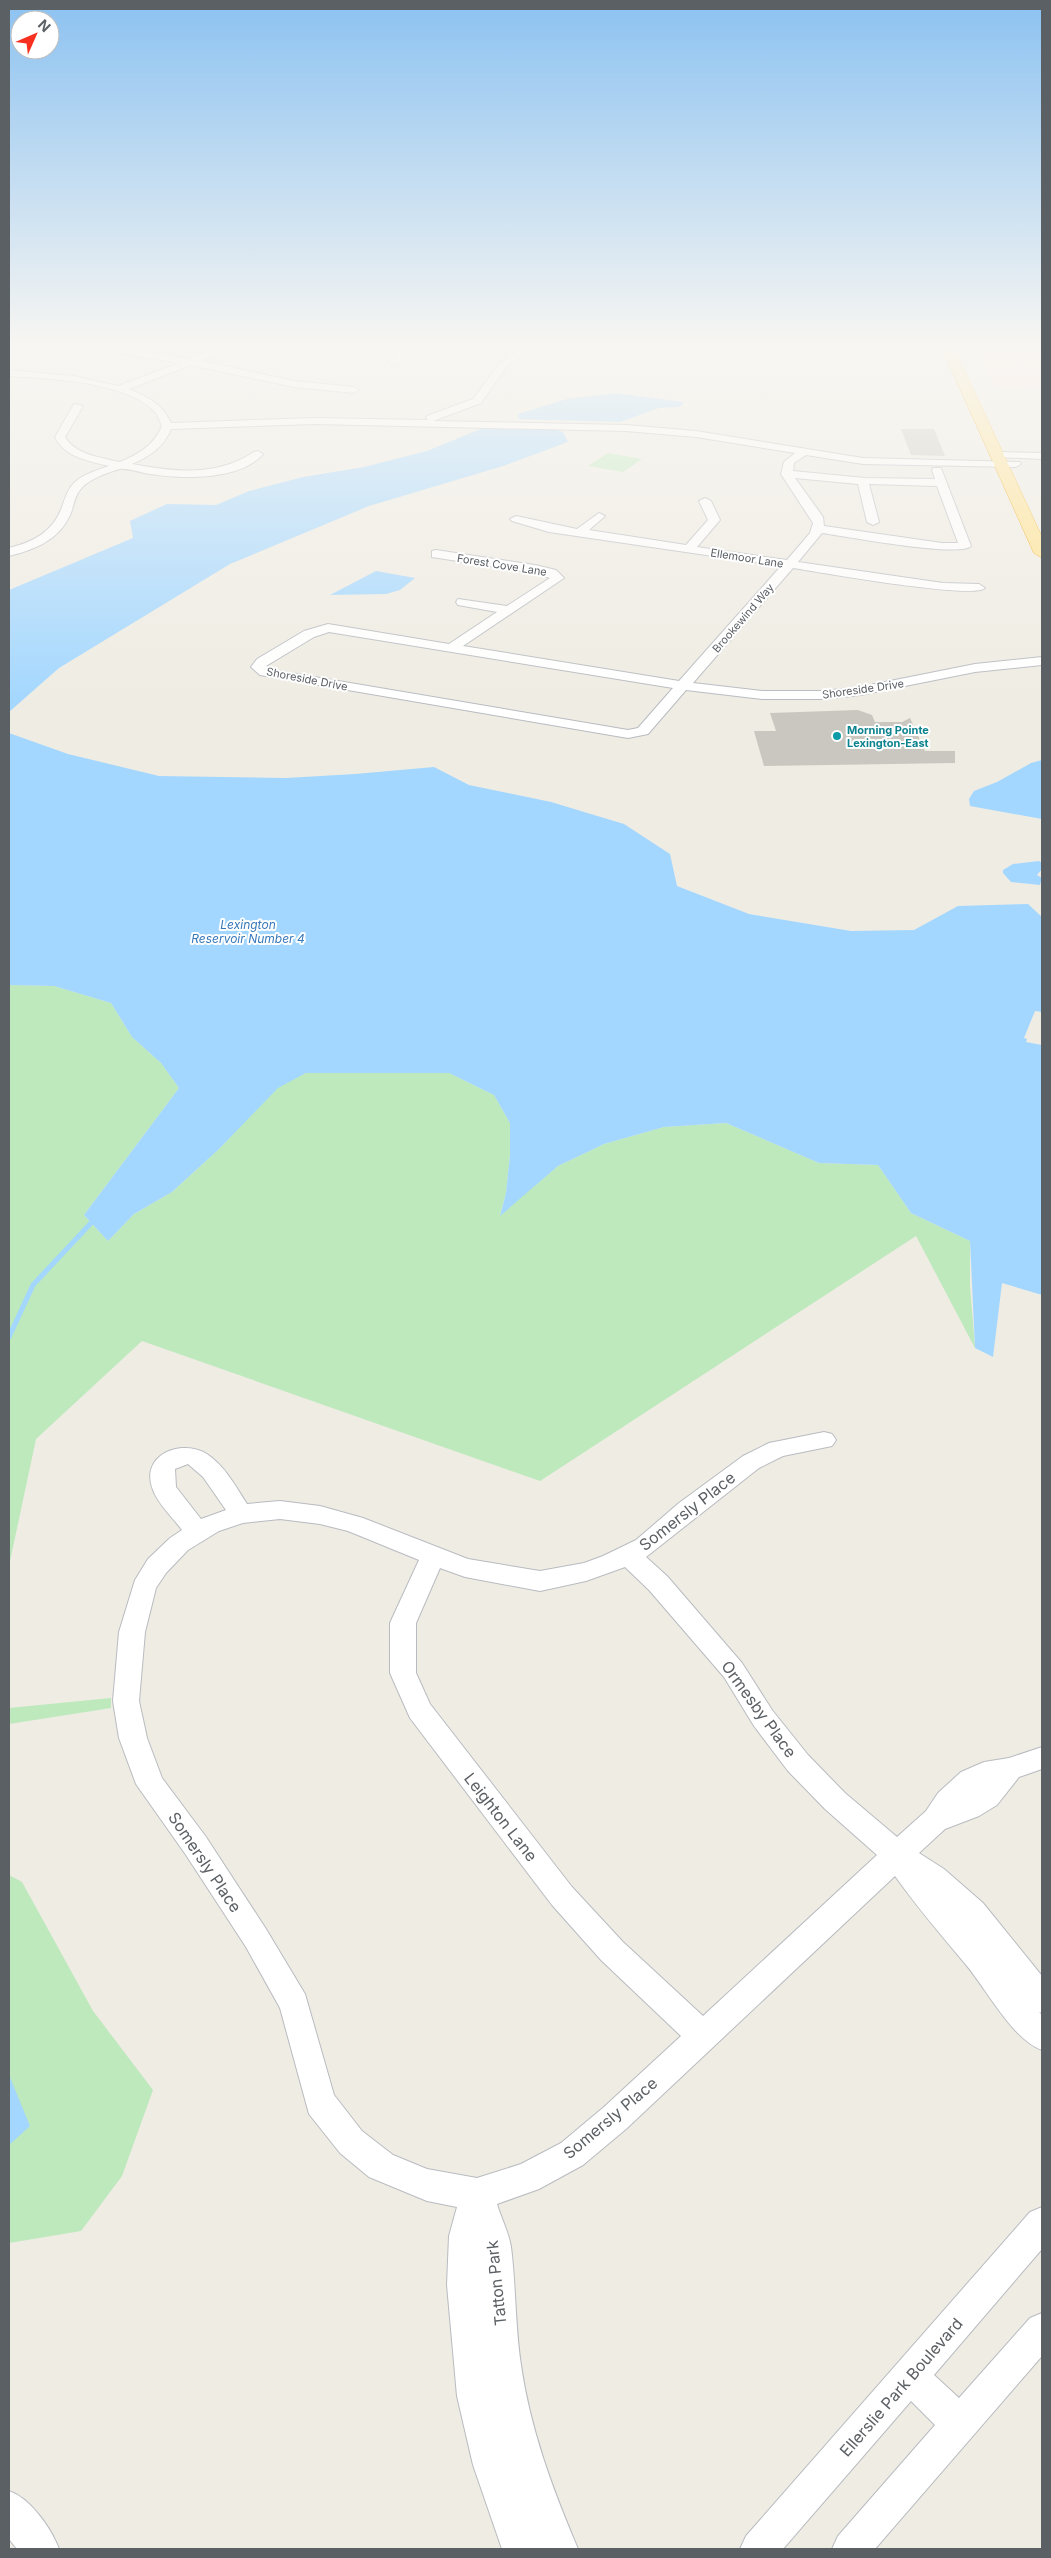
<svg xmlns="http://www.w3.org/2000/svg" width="1051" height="2558" viewBox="0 0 1051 2558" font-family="Inter,sans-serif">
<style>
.medical{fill:#fde0de}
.green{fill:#bde9bd}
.water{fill:#a3d7ff}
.pier{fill:#efece3}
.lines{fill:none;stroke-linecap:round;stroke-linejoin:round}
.stream{stroke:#a3d7ff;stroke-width:5}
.building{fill:#cac7c0}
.minor-casing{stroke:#b8bbc0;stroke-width:2}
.highway-casing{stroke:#f2a500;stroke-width:1}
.minor{fill:#fff;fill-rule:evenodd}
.highway{fill:#ffe18a;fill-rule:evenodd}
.culture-dot{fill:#0f9aa8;stroke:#fff;stroke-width:2}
.labels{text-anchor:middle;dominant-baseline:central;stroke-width:4;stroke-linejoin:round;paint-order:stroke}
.far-street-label{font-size:11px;fill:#5b6065;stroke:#fff}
.far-culture-label{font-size:11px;font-weight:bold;fill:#0d838f;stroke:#fff;text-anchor:start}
.far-water-label{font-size:12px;font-style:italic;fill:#3778ba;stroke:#fff}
.near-street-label{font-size:16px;fill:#5b6065;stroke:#fff}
</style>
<rect width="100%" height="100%" fill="#efece3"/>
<polygon class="medical" points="974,348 1042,348 1042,387 994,386"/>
<g class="green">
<polygon points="608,453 642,459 623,472 588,466"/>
<polygon points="9,985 54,986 111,1003 132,1037 161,1063 179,1088 84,1215 108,1241 134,1214 172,1192 219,1149 278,1087 306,1073 449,1073 494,1095 510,1123 510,1155 506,1193 500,1215 558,1166 604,1144 664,1127 726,1123 819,1163 878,1165 911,1213 970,1241 970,1286 975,1348 916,1236 540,1481 142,1341 36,1439 9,1566"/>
<polygon points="111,1698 111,1708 9,1724 9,1708"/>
<polygon points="9,1875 22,1882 93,2011 153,2090 122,2176 81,2231 9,2243"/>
</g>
<g class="water">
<polygon points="616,393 684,402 680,407 659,408 620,422 519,419 518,414 567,399"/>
<polygon points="483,428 556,430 563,432 568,442 503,466 369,506 230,564 59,668 9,712 9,590 133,538 130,521 167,504 216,505 249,491 303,477 364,467 427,451"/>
<polygon points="376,571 415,578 400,590 386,594 330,595"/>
<polygon points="9,733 68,754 159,776 286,778 355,774 434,767 469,785 551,802 624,824 670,854 677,886 749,914 851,931 914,930 958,906 1028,904 1042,917 1042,1295 1002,1283 993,1357 975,1348 970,1241 911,1213 878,1165 819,1163 726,1123 664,1127 604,1144 558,1166 500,1216 506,1193 510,1155 510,1123 494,1095 449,1073 306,1073 278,1088 219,1149 172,1192 134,1214 108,1241 84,1215 179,1088 161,1063 132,1037 111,1003 54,986 9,985"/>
<polygon points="1042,760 1042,819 970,806 969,799 974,791 997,782 1031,763"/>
<polygon points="1039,861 1042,863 1042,869 1037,875 1042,878 1040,885 1011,882 1003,873 1003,870 1013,864"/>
<polygon points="9,2075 30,2126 9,2145"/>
</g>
<polygon class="pier" points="1035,1011 1042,1012 1042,1045 1026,1042 1027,1039 1024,1038"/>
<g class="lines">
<polyline class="stream" points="9,1337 33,1285 91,1223"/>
</g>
<g class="building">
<polygon points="901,429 934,429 945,456 911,455"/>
<polygon points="858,710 872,715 875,722 902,722 910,718 925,751 955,751 955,763 764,766 754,731 776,731 770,713"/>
</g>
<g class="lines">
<g class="minor-casing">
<g id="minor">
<path d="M100,348H122L189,359L218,348H231L201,361L294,381L354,387L359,390L354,393L294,387L191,365L129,389C147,397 162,403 171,423L315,418L428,420L426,418L427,416L473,399L501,362L525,348H537L507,366L481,403L433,421L626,425L696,431L863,458L1020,462L1021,464L1016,467L863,464L806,455L794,463L793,471L865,478L935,479L932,470L933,468H941L971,546C960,558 844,536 822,533L798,562L943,583L979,584L985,588C975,600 818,572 793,568L693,683L762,691H824L860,687L975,664L1042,657V665L975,672L860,695L824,699H762L686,690L648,734L628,738L260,675L251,667L257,659L304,631L328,624L449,644L497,612L458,605L456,602L458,599L507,606L550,578L535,573L432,557V551L436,550L535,565L556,570L564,578L463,646L679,681L781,566L549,532L512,521L510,519L516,516L577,529L599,513L605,516L589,530L686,545L708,520L699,501L705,498L711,501L720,520L697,547L787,560L810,533L813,523L781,474L784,462L795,453L696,437L626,431L315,424L171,429C164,447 150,456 132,464C175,472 216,477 254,452L258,451L263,454C240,481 182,479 150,474C141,473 129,468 120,469C108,472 87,480 80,490C74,497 74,507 70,515C59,540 34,550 9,556V548C33,542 53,532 62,507C65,499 67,490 74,483C83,474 98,470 109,466C89,461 64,457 55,437L74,404L83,406L65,437C74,454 102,458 120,462C139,454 154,445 162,426C160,422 158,416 155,412C128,382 47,378 9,376V370L73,376L118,386L179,363L105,351ZM795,478L858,484L867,522L873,525L879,522L869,484L937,486L958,543H942L824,526L823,517ZM329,632L673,688L638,728L628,730L279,671L266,666L314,637Z"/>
<polygon points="397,348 407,348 397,364 391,364 389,362"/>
<polygon points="1000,452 1042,453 1042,459 996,457 995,455"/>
<path d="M824,1432L832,1434L836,1440L832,1446L783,1456L759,1468L646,1557L667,1576L742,1663L772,1710L808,1755L845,1793L897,1837L926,1811L938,1793L961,1772L984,1762L1009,1758L1042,1747V1769L1019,1777L997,1805L979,1816L945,1829L919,1853L944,1869L983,1903L1042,1976V2013L1039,2012L1042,2015V2050C1013,2040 987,1990 967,1966C942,1936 917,1907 895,1876L626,2129L583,2165L539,2189L497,2204C501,2218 509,2233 511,2247C516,2286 515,2326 521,2365C530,2429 553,2490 578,2549H502L473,2465L457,2396L447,2285L449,2236L457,2207L427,2201L369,2177L340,2153L309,2114L280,2008L246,1947L186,1855L136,1784L119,1738L113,1701L119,1632L135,1580L148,1559L170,1538L182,1530C173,1518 158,1504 153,1490C139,1455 181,1438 207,1454C225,1466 236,1487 247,1504L280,1501L320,1506L363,1518L468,1559L540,1571L584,1563L603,1556L636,1540L679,1503L743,1456L769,1443ZM188,1464L203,1477L226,1510L201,1519L176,1487L175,1469ZM280,1519L320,1524L348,1531L419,1560L390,1623V1673L410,1718L552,1905L601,1960L681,2036L604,2107L561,2143L521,2164L477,2178L427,2169L393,2155L362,2131L334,2095L305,1994L266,1929L206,1837L162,1778L147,1738L139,1701L145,1632L156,1588L166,1573L188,1550L219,1531L243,1523ZM625,1567L649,1590L724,1677L754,1726L788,1771L825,1809L877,1855L703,2016L623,1942L572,1887L430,1704L416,1673V1623L440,1568L465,1577L540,1591L586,1581Z"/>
<polygon points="1042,2207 1042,2249 934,2375 959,2398 1030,2318 1042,2313 1042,2356 875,2549 832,2549 838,2536 935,2425 911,2401 783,2549 740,2549 746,2536 1030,2212"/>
<path d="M9,2491C30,2498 51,2528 59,2549H17L9,2539Z"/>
</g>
</g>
<g class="highway-casing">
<polygon id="highway" points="942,348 954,348 1042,537 1042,558 1034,553"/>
</g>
<use href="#minor" class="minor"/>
<use href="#highway" class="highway"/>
</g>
<linearGradient id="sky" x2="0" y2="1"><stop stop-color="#8cc2f1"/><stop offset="0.49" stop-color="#f8f6f2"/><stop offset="1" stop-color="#f8f6f2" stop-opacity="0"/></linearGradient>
<rect width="1051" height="706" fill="url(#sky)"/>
<circle class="culture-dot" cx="837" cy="736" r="5"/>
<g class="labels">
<g class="far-street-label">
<text transform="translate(747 558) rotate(9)">Ellemoor Lane</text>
<text transform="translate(502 565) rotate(9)">Forest Cove Lane</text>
<text transform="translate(743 618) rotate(-49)">Brookewind Way</text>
<text transform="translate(307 679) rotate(11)">Shoreside Drive</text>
<text transform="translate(863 689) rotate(-8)">Shoreside Drive</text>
</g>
<g class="far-culture-label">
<text x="847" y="730">Morning Pointe<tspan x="847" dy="13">Lexington-East</tspan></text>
</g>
<g class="far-water-label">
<text x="248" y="924">Lexington<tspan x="248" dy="14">Reservoir Number 4</tspan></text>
</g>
<g class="near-street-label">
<text transform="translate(687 1511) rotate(-38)">Somersly Place</text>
<text transform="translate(759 1709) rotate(54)">Ormesby Place</text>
<text transform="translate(501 1817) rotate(52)">Leighton Lane</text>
<text transform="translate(205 1862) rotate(56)">Somersly Place</text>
<text transform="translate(610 2118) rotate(-40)">Somersly Place</text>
<text transform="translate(496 2283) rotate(-96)">Tatton Park</text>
<text transform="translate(901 2387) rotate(-49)">Ellerslie Park Boulevard</text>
</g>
</g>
<rect width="1051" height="2558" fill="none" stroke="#5b6065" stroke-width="20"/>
<g transform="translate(35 35) rotate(45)"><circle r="24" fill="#ffffff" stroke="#bdbfc1"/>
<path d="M0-4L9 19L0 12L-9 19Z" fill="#f83020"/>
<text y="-8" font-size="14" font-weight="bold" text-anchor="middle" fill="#5b6065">N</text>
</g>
</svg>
